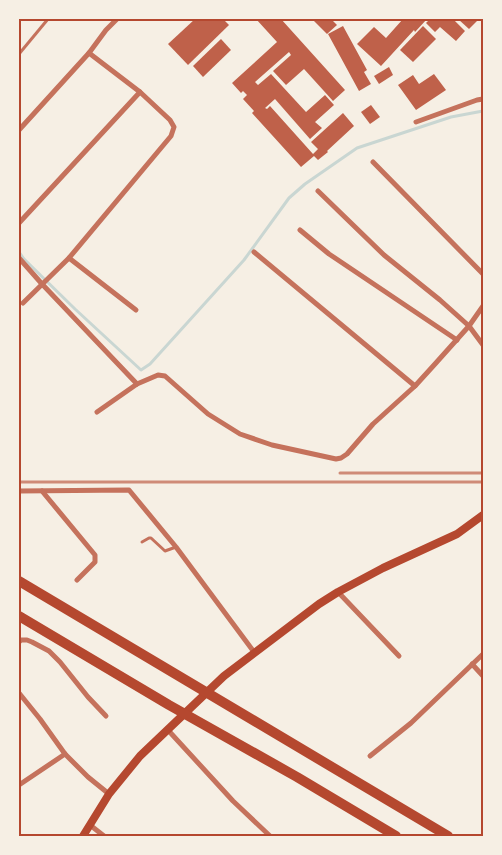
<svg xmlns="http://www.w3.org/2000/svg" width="502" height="855" viewBox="0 0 502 855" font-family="'Alegreya Sans',sans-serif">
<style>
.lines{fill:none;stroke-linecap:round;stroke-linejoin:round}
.stream{stroke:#c9d6d2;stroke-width:3}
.building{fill:#bf614a}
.service{stroke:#c5725c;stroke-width:3}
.minor{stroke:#c5725c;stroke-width:5}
.secondary{stroke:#b5482f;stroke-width:8}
.motorway{stroke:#b5482f;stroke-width:10}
.rail{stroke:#cf8b77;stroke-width:3}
.neatline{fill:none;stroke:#b5482f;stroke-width:2}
</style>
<rect width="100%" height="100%" fill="#f6efe4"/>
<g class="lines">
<polyline class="stream" points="19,252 24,259 75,309 141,370 150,364 244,260 289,198 305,184 357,148 451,117 483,111"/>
</g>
<g class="building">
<polygon points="195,19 223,19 229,25 188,65 168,44"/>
<polygon points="256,19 281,19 345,90 333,101 304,69 286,85 273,71 291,55 289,52 255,82 258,85 271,74 306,112 325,95 334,105 315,122 322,128 310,139 275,99 265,108 267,109 270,106 313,154 318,149 311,142 343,113 354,126 327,151 328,152 318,160 314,156 301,167 252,113 254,111 243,99 247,95 243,91 241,93 232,83 277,42"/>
<polygon points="312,19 331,19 337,25 327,34"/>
<polygon points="403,19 427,19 415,32 414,30 381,66 357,44 374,27 386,38"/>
<polygon points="430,19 453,19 465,31 456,41 440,27 435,32 426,23"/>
<polygon points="458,19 479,19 469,29"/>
<polygon points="343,26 367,70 364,72 371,84 359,91 328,34"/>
<polygon points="423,26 436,39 413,62 400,50"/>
<polygon points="221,39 231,50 203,77 193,66"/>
<polygon points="389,67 393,75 379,84 374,76"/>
<polygon points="434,74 446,90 416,110 398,85 413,75 419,84"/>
<polygon points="371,105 380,117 370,124 361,112"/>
</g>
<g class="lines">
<g class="service">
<polyline points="19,54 48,19"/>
<polyline points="142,542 149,538 151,538 165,551 176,547"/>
</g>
<g class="minor">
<polyline points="416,122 477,100 483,99"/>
<polyline points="19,130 89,53 106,30 117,19"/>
<polyline points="373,162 483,274"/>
<polyline points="318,191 384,255 440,300 469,326 483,345"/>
<polyline points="19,223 140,92"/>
<polyline points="300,230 329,254 457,340"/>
<polyline points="254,252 415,386"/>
<polyline points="19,258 42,284 137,384"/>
<polyline points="69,258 136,310"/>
<polyline points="23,303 69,258 171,136 174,127 170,120 140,92 89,53"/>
<polyline points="97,412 137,384 158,375 165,376 208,414 240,434 272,445 336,459 341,458 347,454 373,424 415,386 435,364 469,326 483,306"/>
<polyline points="19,491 129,490 176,547 254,652"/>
<polyline points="42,491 95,555 95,562 77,580"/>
<polyline points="338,592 399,656"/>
<polyline points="19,642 21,640 27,640 32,642 49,651 60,662 88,697 106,716"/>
<polyline points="472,664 483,676"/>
<polyline points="19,693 40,719 65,754 88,777 109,794"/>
<polyline points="167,729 233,801 270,836"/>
<polyline points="370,756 411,723 483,654"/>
<polyline points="19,785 65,754"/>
<polyline points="90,825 104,836"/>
</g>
<polyline class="secondary" points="83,836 109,794 140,756 224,676 319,604 338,592 383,568 457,534 483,515"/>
<g class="motorway">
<polyline points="19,581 448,836"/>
<polyline points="19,616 169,705 297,777 396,836"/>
</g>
<g class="rail">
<polyline points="340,473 483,473"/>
<polyline points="19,482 483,482"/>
</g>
</g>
<rect width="502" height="855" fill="none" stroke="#f6efe4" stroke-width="40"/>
<rect x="20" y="20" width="462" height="815" class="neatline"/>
</svg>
